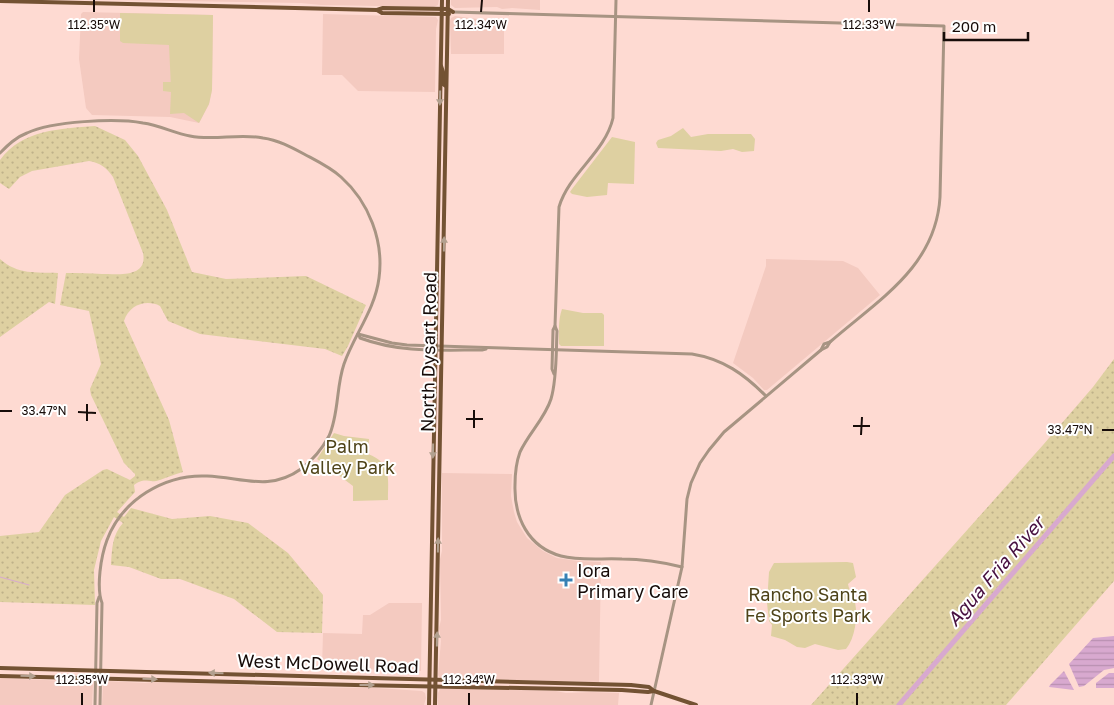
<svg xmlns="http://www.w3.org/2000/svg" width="1114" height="705" viewBox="0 0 1114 705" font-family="'Golos Text',sans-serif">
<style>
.built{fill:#f4cac0}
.grass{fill:url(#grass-dots)}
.green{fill:#ded0a1}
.water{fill:url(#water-rules)}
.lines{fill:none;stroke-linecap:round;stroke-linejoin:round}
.stream{stroke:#d8a9cf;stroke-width:1}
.river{stroke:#d8a9cf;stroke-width:5}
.minor{stroke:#a79483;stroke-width:3}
.major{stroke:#735233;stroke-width:4}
.oneway{fill:#b2a08f}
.ticks{fill:none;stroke:#170c09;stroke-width:2}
.poi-dot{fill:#3781b4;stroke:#fff;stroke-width:2}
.labels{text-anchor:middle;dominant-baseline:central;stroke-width:4;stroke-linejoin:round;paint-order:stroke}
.street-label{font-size:18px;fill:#170c09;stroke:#fff}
.park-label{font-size:18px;fill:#4e4318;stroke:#fff}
.poi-label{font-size:18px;fill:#170c09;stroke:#fff;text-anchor:start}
.water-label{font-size:19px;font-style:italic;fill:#471040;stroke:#fff}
.ticks-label{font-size:12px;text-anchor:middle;fill:#170c09;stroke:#fff;stroke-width:4;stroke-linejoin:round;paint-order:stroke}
</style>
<defs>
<pattern id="grass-dots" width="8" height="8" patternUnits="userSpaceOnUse" patternTransform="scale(1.25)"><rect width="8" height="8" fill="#ded0a1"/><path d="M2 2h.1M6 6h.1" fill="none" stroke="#beb189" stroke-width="1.8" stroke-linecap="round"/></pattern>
<pattern id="water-rules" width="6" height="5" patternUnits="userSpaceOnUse" patternTransform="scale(1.25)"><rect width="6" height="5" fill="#d8a9cf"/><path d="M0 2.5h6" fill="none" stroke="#b990b0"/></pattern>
</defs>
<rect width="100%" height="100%" fill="#fedad2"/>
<g class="built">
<polygon points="112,0 439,0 438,5 434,7 321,5 301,3"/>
<polygon points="451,0 540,0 540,10 512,8 502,9 497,7 455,8 451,5"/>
<polygon points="83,12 213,15 212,90 209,104 199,123 170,117 92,115 86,108 79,59 81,14"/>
<polygon points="323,14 436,17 438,20 436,29 435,92 358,91 342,75 322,75"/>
<polygon points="455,16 477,19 504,18 504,54 451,54 450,21 451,18"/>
<polygon points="766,259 843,261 858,268 880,295 767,390 764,390 753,378 733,363 766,266"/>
<polygon points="442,473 512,474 511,496 514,512 517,522 527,538 543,551 557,558 578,561 601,562 599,682 440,678 438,675 441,641 439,628 441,620 440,559 442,551"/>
<polygon points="389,603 422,603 421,671 322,668 323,633 362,634 363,615 370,615"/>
<polygon points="0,678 90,682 93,685 92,705 0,705"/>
<polygon points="106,681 145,683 152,682 226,684 281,687 377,688 422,691 425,693 426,698 424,705 102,705 103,684"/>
<polygon points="444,688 556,691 566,693 592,692 619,693 618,705 438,705 438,693 440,689"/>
</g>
<g class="grass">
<path d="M95,126L125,140L138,156L167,210L192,272L226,279L306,276L366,305L348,346L342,356L325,349L200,334L168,321L160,306C146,299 129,305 124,321L169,420L183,472C175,474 168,477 160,480C148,484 146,476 134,485L135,492L117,512L124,517L131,508L172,519L210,516L248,523L288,553L323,595L322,633L277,632L234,599L180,579H161L129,567L111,565C112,549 112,535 123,523L114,517L101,541L94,570L95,605L0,602V536L39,532L65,495L103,470L107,469L130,480L135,476V474L124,463L91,395L90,389L101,364L89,311L60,305L66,273C78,273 90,273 102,274C118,274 148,278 143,253L113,177C106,167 100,163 89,161L32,171L20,177L9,189L0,183V160C23,129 60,129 95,126Z"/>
<path d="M0,259C18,275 36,272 58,273L55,304L49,302L0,337Z"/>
<polygon points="1114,359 1114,581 1006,705 811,705 1043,445 1093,387"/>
</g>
<g class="green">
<polygon points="120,13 213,15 212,90 209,104 199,123 184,113 170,114 171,92 163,91 163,82 171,82 171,88 169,45 123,43 120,41"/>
<polygon points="683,128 691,137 708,134 751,134 755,139 754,151 742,152 733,149 721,151 658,148 656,143 658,140 671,136"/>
<polygon points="612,137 635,142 634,184 608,183 607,195 587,197 572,194 570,192 572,189"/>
<path d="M562,309L583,313H602L604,315V346H561L559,344C559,333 558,320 562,309Z"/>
<path d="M334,433L344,436L369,439L368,454C392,463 388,479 388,500L353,501V486L317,459Z"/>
<path d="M847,562L853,563L856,577L848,584C849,591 854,596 855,602C858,617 855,638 846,649L838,650L815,644L805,648L797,647L785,640L771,636L772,625L769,621L767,603L769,572L774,563Z"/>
</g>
<g class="water">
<polygon points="1114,636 1114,668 1104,670 1084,686 1079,687 1069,664 1093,638"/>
<polygon points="1064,671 1074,690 1049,687 1050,685"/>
<polygon points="1109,673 1114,673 1114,688 1096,688 1096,683"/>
</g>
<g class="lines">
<polyline class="stream" points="0,577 29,585"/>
<polyline class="river" points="899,705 1114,456"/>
<g class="minor">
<path d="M616,0L613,118C605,153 569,173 559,207L555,326L557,331C556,352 557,379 551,399C545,418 529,433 520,452C516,463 515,474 515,485C514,517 528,547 561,556C580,561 602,558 622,559C643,559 662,562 682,567"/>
<path d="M453,12L944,26L940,197C936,267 878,300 830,342L827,347L821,350L724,432L709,450L700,463L691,483L687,499L682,567L651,705"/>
<path d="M0,153C8,145 16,137 27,133C52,121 116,118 143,123C159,125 174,133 190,136C214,141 239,133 263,138C278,140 291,147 304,154C317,161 330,167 341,177C369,202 384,241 379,278C375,310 354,335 344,364C336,387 339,414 329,436C322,449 313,460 301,469C269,492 241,477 207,476C164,474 122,500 107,540C101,556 96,587 102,603L100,705"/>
<path d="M358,334L392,343L407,345L692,354C723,359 744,374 766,396"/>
<path d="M359,335L360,338C400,353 440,350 482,350L486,349"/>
<polyline points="821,350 824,344 830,342"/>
<polyline points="554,374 552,369 553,330 555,326"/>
<polyline points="95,705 97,603 99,597"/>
</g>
<g class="major">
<polyline points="0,1 377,10 383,8 448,9 453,12"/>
<polyline points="377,10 382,13 449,14"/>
<polyline points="441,66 443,72 443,84 446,86"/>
<polyline points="0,668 631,685 649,687 654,691 696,705"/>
<polyline points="0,676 355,685 622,690 648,692 654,691"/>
<polyline points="429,705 442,0"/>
<polyline points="435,705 448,0"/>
</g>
</g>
<defs><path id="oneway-solid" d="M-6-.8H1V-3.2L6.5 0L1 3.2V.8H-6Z" transform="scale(1.25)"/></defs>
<g class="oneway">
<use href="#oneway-solid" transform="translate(440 98) rotate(91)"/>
<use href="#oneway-solid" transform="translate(444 244) rotate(-89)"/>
<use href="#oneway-solid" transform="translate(433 451) rotate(91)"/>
<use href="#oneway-solid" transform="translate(438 545) rotate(-89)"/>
<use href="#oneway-solid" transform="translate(437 639) rotate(-89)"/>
<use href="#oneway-solid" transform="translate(216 673) rotate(-178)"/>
<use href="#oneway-solid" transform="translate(28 676) rotate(1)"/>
<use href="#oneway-solid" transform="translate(150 679) rotate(2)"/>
<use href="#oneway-solid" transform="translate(367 685)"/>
</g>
<path class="ticks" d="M94,12V0M481,12L482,0M869,12V0M0,411H12M78,412L96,413M466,419H483M87,421V404M853,426H870M474,428V410M1102,430H1114M861,435L862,417M82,705V693M469,705V693M857,705V693"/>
<path class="poi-dot" d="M563.5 572.5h5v5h5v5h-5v5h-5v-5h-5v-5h5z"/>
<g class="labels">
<g class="street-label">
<text transform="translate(428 352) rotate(-89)">North Dysart Road</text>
<text transform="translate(328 663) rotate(2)">West McDowell Road</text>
</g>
<g class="park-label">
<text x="347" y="446">Palm<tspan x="347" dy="21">Valley Park</tspan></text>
<text x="808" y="594">Rancho Santa<tspan x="808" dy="21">Fe Sports Park</tspan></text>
</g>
<g class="poi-label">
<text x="577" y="570">Iora<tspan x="577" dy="21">Primary Care</tspan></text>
</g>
<g class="water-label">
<text transform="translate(995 571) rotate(-49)">Agua Fria River</text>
</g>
</g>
<g class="ticks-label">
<text x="94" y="29">112.35°W</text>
<text x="481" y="29">112.34°W</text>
<text x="869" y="29">112.33°W</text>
<text x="44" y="415">33.47°N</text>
<text x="1070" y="434">33.47°N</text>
<text x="82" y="684">112.35°W</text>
<text x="469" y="684">112.34°W</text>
<text x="857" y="684">112.33°W</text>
</g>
<path d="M944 32v8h84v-8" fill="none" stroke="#170c09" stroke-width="2.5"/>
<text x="952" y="32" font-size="15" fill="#170c09" stroke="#ffffff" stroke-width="4" paint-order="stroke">200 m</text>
</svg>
